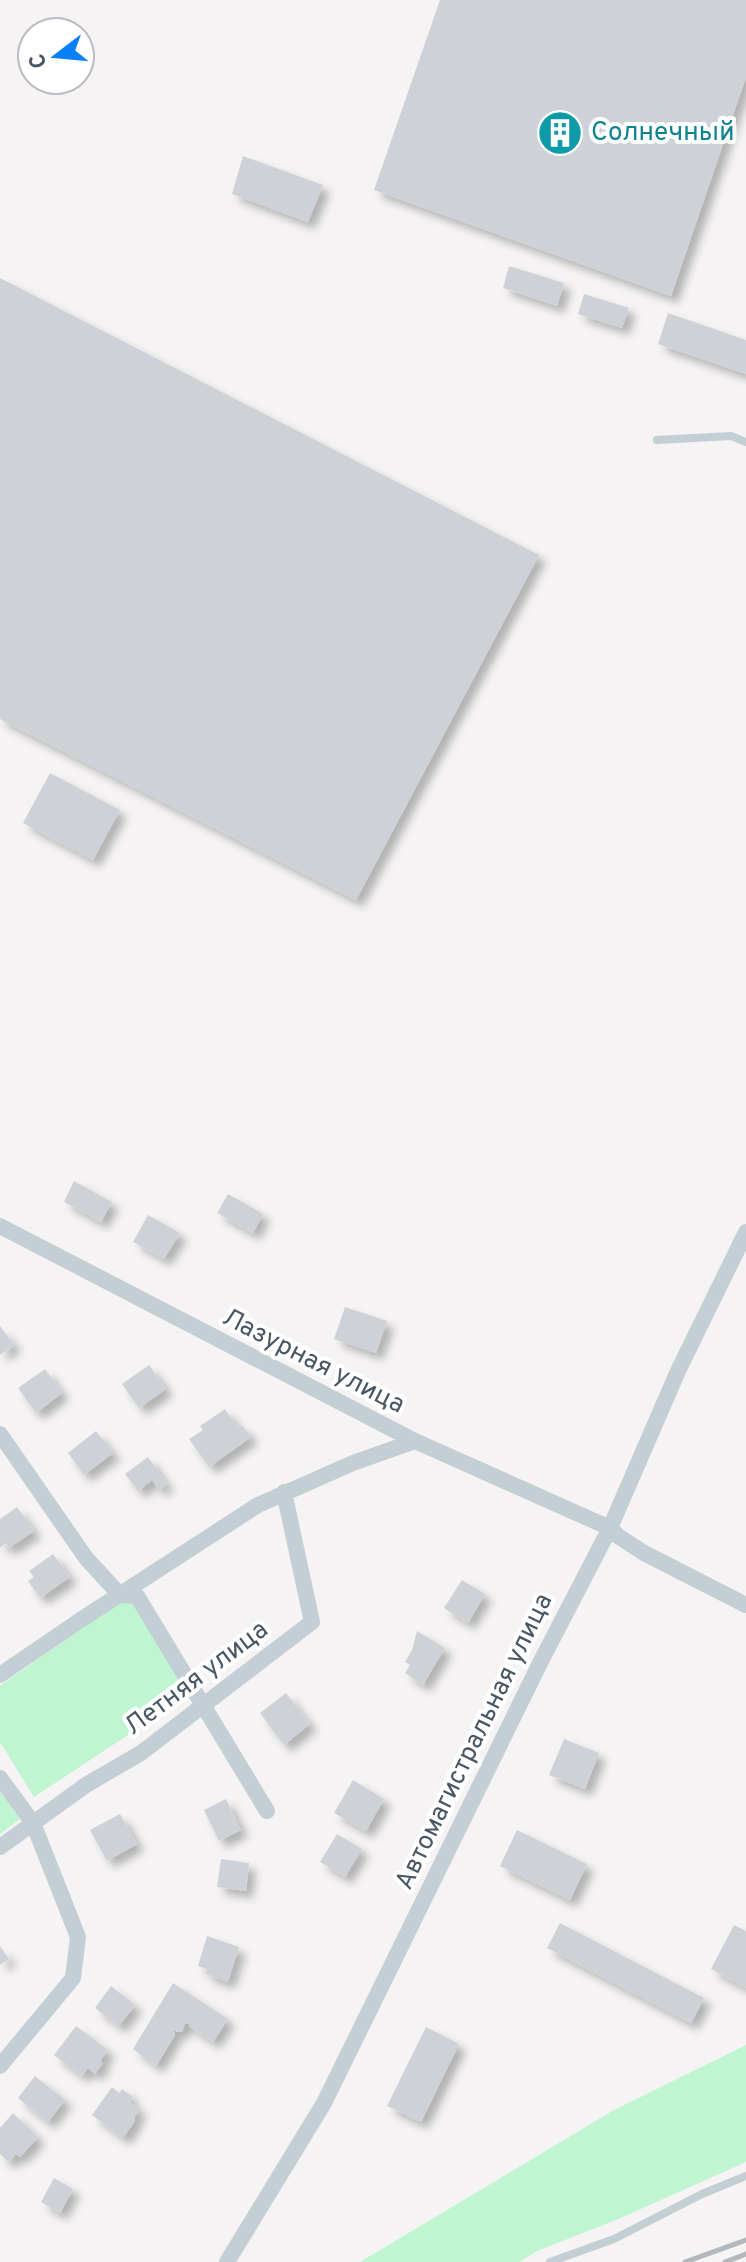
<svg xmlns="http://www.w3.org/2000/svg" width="746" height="2262" viewBox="0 0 746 2262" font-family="Overpass,sans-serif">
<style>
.green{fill:#bff5d1}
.building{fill:#ced2d8;filter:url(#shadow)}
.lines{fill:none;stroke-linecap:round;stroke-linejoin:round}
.service{stroke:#c3ced5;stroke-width:8}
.minor{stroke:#c3ced5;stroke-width:16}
.rail{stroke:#b4b8bd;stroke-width:5}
.labels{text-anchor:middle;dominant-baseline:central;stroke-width:8;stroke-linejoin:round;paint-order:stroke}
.culture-label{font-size:26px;fill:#0d838f;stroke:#fff;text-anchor:start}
.street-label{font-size:26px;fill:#485763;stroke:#fff}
</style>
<defs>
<filter id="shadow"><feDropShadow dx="7" dy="7" stdDeviation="4" flood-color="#0004"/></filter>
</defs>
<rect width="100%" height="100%" fill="#f5f3f3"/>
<g class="green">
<polygon points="139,1588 196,1690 34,1797 0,1742 0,1686"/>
<polygon points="0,1792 20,1819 0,1834"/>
<polygon points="746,2045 746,2162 616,2220 537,2251 519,2262 360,2262 614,2110"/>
</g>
<g class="building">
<polygon points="440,0 746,0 746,77 671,296 374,190"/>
<polygon points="243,156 323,185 308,222 232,194"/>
<polygon points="509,266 564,283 557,306 503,288"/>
<polygon points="0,278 539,555 356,900 0,719"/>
<polygon points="584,294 629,308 622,328 578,314"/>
<polygon points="668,313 746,340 746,374 658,344"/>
<polygon points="50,773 120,810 93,860 23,823"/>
<polygon points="74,1181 112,1202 101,1222 64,1202"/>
<polygon points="228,1194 263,1214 253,1233 217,1213"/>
<polygon points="148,1215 180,1233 164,1259 133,1242"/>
<polygon points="345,1307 387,1321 376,1353 334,1339"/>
<polygon points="0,1326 14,1345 0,1355"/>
<polygon points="149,1365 166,1389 139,1408 122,1384"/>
<polygon points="45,1369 62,1393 36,1413 18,1388"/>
<polygon points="225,1409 238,1428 242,1425 251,1437 209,1467 189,1439 203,1430 200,1426"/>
<polygon points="96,1431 113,1453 84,1475 68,1453"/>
<polygon points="148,1457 167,1484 159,1490 152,1480 138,1491 125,1474"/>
<polygon points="17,1507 34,1531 9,1548 6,1543 0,1548 0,1519"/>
<polygon points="53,1554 70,1577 40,1598 28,1581 34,1577 29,1571"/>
<polygon points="462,1580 485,1594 468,1623 444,1608"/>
<polygon points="417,1631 445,1648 423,1685 405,1673 410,1665 405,1662 412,1650"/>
<polygon points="286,1693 310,1724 284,1745 260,1713"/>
<polygon points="564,1739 599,1753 585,1789 549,1775"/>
<polygon points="353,1780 384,1799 366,1831 334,1813"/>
<polygon points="226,1799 241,1830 219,1841 204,1810"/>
<polygon points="120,1814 137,1844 107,1861 90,1830"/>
<polygon points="517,1830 587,1864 570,1900 500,1866"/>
<polygon points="337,1834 362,1849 345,1877 320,1862"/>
<polygon points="221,1859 249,1863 246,1891 217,1887"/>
<polygon points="560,1923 704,1998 691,2023 547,1948"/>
<polygon points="734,1925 746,1931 746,1988 711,1969"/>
<polygon points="207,1936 239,1947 228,1982 206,1974 207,1969 198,1966"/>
<polygon points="0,1946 9,1959 0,1965"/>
<polygon points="173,1983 228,2019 213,2042 190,2027 189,2023 185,2024 182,2032 177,2032 173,2029 175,2035 156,2066 133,2049"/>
<polygon points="111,1986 135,2005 119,2026 95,2008"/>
<polygon points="76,2026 108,2050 100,2061 103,2063 95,2074 88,2068 82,2076 54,2055"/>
<polygon points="426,2027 459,2044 421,2122 387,2106"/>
<polygon points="35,2076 65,2100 48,2122 18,2098"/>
<polygon points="112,2087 119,2093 122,2089 133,2097 129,2102 140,2109 134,2118 135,2121 123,2138 92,2115"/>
<polygon points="13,2113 38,2137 20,2157 16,2154 9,2162 0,2154 0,2128"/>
<polygon points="54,2178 73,2189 60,2213 41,2202"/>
</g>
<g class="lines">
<g class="service">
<polyline points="657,440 731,436 746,442"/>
<polyline points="550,2262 614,2239 702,2194 746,2176"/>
</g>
<g class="minor">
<polyline points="0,1226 415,1441 610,1528 618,1536 644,1553 746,1605"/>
<polyline points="0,1434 86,1558 120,1595 137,1596 267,1811"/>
<polyline points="0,1675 82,1619 258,1505 353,1463 415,1441"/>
<polyline points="0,1778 33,1823 78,1937 73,1978 0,2066"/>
<polyline points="0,1847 86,1785 141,1753 312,1622 284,1492"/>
<polyline points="227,2262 324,2103 541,1661 610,1528 678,1371 746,1232"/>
</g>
<g class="rail">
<polyline points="685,2262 746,2240"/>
<polyline points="725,2262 746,2254"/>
</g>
</g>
<defs>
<g id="building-disc" transform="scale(2.3)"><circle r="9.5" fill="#0f9aa8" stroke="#fff"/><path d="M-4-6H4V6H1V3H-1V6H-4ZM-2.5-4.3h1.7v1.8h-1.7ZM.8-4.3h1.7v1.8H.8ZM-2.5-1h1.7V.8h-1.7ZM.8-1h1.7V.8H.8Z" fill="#fff"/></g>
</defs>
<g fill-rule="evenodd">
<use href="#building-disc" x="560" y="133"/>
</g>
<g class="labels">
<g class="culture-label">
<text x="591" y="133">Солнечный</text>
</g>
<g class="street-label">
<text transform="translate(313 1362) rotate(27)">Лазурная улица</text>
<text transform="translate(197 1679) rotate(-37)">Летняя улица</text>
<text transform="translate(475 1742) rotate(-64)">Автомагистральная улица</text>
</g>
</g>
<g transform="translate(56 56) rotate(254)"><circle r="38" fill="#ffffff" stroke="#b6bcc1" stroke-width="2"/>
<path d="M0-6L14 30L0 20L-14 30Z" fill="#097ff8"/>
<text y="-12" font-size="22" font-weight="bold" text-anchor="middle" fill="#485763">С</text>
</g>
</svg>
